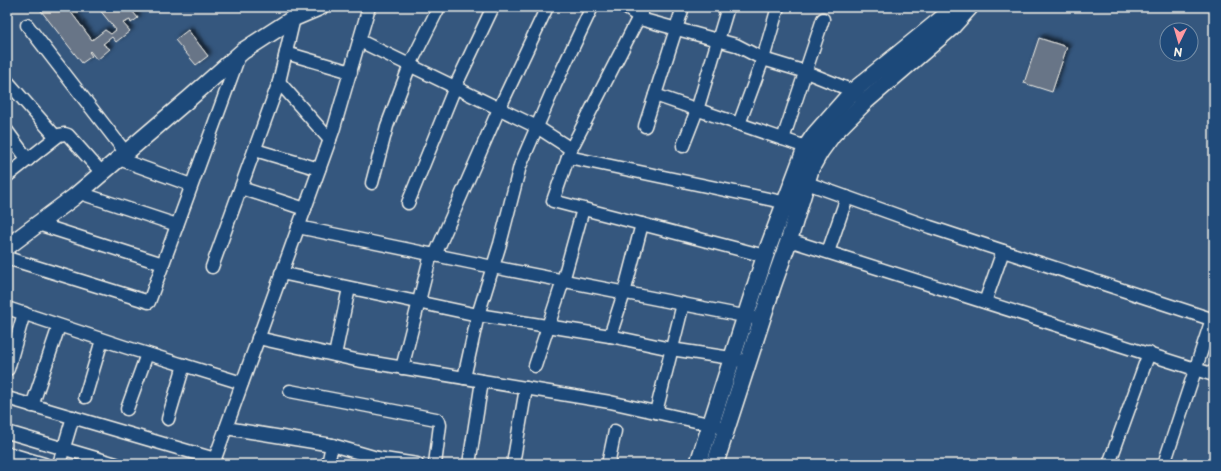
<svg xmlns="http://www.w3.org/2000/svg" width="1221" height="471" viewBox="0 0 1221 471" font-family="'Playpen Sans',sans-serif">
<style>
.building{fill:#687487;stroke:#f4f1e8;filter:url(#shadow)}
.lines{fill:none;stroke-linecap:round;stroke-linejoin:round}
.street-casing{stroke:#f4f1e8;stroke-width:15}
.secondary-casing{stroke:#f4f1e8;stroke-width:19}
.street{stroke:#1f4a7a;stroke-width:12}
.secondary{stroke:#1f4a7a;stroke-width:16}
</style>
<defs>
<filter id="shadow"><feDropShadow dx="3.5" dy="-3.5" stdDeviation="2" flood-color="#0009"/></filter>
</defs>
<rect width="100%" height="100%" fill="#35577e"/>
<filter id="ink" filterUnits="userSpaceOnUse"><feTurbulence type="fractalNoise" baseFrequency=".025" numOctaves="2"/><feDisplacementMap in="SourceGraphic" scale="8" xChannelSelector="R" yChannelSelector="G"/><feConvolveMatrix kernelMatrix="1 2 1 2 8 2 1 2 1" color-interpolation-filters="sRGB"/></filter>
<g filter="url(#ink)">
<g class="building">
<polygon points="38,7 67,7 92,40 105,30 111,34 116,30 99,9 101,7 129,7 138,18 131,23 130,20 123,23 130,31 116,42 112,37 103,44 110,49 97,60 90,51 89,52 92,56 82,63"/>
<polygon points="188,30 208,56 196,65 175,40"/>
<polygon points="1039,38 1067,47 1052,92 1024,83"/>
</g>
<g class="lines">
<g class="street-casing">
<g id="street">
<polyline points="625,7 644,20 736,45 763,59 806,72 853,91 859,96"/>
<polyline points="27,25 126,153"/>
<polyline points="360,41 537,127 571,149 553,201 765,256"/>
<polyline points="286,53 351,72"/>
<polyline points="7,81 56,137"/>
<polyline points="279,82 294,18"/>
<polyline points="655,95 806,147 812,151"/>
<polyline points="739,124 763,59 778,7"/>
<polyline points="645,126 683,7"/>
<polyline points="7,131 28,160"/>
<polyline points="783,139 823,19"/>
<polyline points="683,146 697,110 728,7"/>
<polyline points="571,149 644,7"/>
<polyline points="255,150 319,169"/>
<polyline points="568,157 792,204"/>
<polyline points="119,159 191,185"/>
<polyline points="7,176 59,135 65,134 68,135 102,173"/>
<polyline points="372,183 387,126 410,65 439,7"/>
<polyline points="807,183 930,227 1214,320"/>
<polyline points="241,188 305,209"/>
<polyline points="80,193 177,225"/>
<polyline points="408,203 455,87 493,7"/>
<polyline points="38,224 163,264"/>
<polyline points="298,227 493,267 754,318"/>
<polyline points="789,240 1214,375"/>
<polyline points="828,252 847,197"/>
<polyline points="435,255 499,109 547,7"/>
<polyline points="7,258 149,302 239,56"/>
<polyline points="212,267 279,82 330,140"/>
<polyline points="281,273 478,315 610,336 671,349 731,358 748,363"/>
<polyline points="985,302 1003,251"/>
<polyline points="7,308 125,347 242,383"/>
<polyline points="610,336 624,293 642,224"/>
<polyline points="258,338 356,360 610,402 718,426"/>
<polyline points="335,355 349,288"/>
<polyline points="535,366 563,281 583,209"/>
<polyline points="402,368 431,254"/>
<polyline points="8,369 24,313"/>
<polyline points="464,378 478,315 500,244 520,166 555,85 592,7"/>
<polyline points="290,391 436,419 439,421 440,425 435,464"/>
<polyline points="85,397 102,340"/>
<polyline points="7,398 215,459"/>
<polyline points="32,406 59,326"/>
<polyline points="127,409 147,354"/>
<polyline points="656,412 683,304"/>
<polyline points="168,419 184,365"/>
<polyline points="226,428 332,445"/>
<polyline points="7,432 116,464"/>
<polyline points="7,453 44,464"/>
<polyline points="59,464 73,417"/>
<polyline points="213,464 333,131 369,7"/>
<polyline points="328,464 332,445 377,458"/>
<polyline points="376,464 377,458 417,464"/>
<polyline points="469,464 482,381"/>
<polyline points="513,464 526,388"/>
<polyline points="608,464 615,431"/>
<polyline points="1109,464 1149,353"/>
<polyline points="1164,464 1212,319"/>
</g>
</g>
<g class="secondary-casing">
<g id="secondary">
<polyline points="7,247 74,197 191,97 243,51 294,18 320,7"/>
<polyline points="698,464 765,256 806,147 815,134 853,91 946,15 952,7"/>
<polyline points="715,464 773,285 789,240 811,168 820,152 833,134 866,101 952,27 970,7"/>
</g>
</g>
<use href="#street" class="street"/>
<use href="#secondary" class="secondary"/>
</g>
</g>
<rect width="1221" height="471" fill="none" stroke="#1f4a7a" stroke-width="24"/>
<rect x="12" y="12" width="1197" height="447" fill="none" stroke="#f4f1e8" stroke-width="1.5" filter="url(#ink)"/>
<g transform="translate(1179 42) rotate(185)"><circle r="19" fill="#1f4a7a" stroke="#748da6"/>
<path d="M0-3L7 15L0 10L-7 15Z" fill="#ff9aa2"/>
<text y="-6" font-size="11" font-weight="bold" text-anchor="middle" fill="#f4f1e8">N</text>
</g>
</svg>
